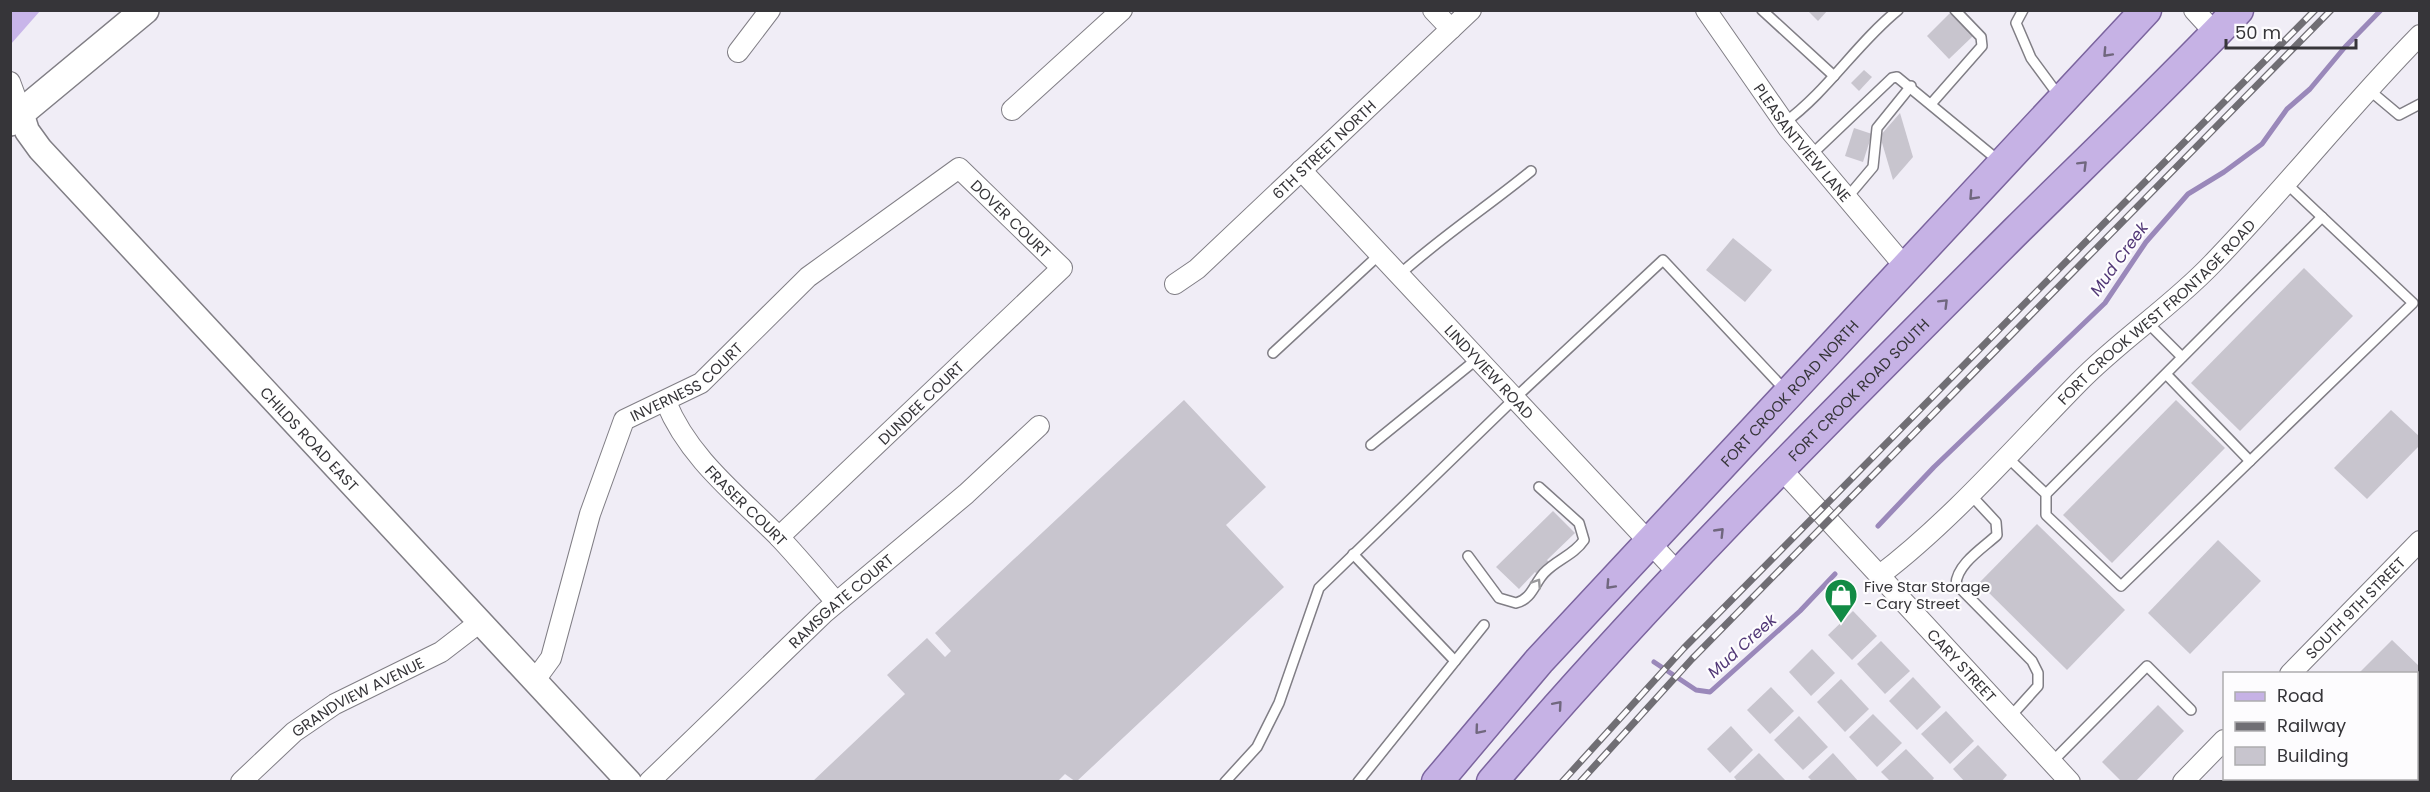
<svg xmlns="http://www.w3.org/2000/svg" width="2430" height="792" viewBox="0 0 2430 792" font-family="Poppins,sans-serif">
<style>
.forest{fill:#c8b5e9}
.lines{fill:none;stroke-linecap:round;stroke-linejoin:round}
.stream{stroke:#9a88ba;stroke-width:5}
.building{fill:#c8c5ce}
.service-casing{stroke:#807e85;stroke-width:12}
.minor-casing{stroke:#807e85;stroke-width:22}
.tertiary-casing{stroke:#807e85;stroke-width:27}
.secondary-casing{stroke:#807e85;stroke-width:30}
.primary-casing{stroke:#7b649e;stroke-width:33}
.service{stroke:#fff;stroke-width:9}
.minor{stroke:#fff;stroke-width:20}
.tertiary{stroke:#fff;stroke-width:24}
.secondary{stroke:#fff;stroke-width:27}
.primary{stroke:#c6b2e5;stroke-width:30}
.rail-casing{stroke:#706e74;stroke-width:7}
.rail{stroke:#fdfcfe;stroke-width:4.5;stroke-dasharray:14;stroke-linecap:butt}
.oneway{stroke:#70677e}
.oneway2{stroke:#9a9a9c}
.labels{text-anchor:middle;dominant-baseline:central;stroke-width:4.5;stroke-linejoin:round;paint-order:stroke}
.street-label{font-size:15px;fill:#363539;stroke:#fdfcfe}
.poi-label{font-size:15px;fill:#363539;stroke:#fdfcfe;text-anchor:start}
.water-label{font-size:16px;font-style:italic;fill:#513776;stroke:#fdfcfe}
</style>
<rect width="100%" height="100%" fill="#f0edf6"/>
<polygon class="forest" points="11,10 40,11 11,44 10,11"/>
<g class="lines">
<g class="stream">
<polyline points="1878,526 1934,467 2105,303 2146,242 2188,194 2224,172 2262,144 2287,109 2310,89 2345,47 2381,10"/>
<polyline points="1654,662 1696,690 1710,692 1800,611 1835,574"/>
</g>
</g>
<g class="building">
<polygon points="1807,10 1828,10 1818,21"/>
<polygon points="1950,13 1973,36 1949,59 1927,36"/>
<polygon points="1864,70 1872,77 1859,91 1851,83"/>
<polygon points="1900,113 1913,157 1893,180 1880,136"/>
<polygon points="1854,128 1872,134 1863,162 1845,156"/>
<polygon points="1733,238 1772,270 1745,302 1706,270"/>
<polygon points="2304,268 2353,316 2240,431 2191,383"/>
<polygon points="1184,400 1266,487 1226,525 1284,587 1076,782 1065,774 1057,782 812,782 905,694 887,675 927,638 945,657 951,651 935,633"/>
<polygon points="2176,400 2225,448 2112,563 2063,515"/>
<polygon points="2391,410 2420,437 2420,445 2367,499 2334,468"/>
<polygon points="1553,511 1575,533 1547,560 1556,570 1544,582 1535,572 1519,589 1496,567"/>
<polygon points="2037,524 2125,610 2067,670 1979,583"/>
<polygon points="2218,540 2261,581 2190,654 2148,613"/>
<polygon points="1853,611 1877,636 1852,660 1828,635"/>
<polygon points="2392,640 2420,667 2420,702 2416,705 2416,674 2358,674"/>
<polygon points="1881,641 1910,671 1885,694 1857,664"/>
<polygon points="1812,649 1835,673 1811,696 1789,672"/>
<polygon points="1913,677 1941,707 1917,730 1889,701"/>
<polygon points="1841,679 1869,709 1845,732 1817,702"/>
<polygon points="1771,687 1794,711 1770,734 1747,710"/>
<polygon points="2158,705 2184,731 2135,782 2122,782 2102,762"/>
<polygon points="1946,711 1974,741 1950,764 1921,734"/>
<polygon points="1873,714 1902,743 1877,767 1849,737"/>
<polygon points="1799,716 1828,747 1803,770 1774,740"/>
<polygon points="1731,726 1753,750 1730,773 1707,749"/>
<polygon points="1978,745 2007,775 2001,782 1965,782 1953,769"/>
<polygon points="2420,746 2420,782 2410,782 2407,778 2416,778 2416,749"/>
<polygon points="1906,749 1934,778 1931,782 1891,782 1881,772"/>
<polygon points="1759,753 1787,782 1738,782 1734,777"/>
<polygon points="1833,753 1859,782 1813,782 1808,777"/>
</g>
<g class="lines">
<g class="service-casing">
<g id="service">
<polyline points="1762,10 1834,76"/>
<polyline points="2023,10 2016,23 2031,58 2059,96"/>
<polyline points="2368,89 2399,115 2420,104"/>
<polyline points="1931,104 1982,46 1981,37 1955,10"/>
<path d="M1784,123C1828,91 1856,44 1898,10"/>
<polyline points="1810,156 1892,78 1897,77 1999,161"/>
<polyline points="1846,199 1873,167 1877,128 1911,86"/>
<path d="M1399,275C1441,237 1487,207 1531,171"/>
<polyline points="2148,323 2182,357"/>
<polyline points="1273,353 1380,254"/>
<polyline points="2167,375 2250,461"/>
<polyline points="1371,445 1477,359"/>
<polyline points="2006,456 2046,494 2046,515 2121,586 2413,303 2286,183"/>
<path d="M1969,493L1996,522L1997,535C1983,548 1957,564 1956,584L2032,661L2038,673V686L2010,717"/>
<polyline points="2046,494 2322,217"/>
<polyline points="1353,554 1455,661"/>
<path d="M1468,556L1499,598L1516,603C1532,599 1534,584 1544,573C1556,560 1574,555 1584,540L1579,523L1539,487"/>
<polyline points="2052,762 2147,666 2191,710"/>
<polyline points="1225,782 1257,747 1279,703 1319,588 1514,399 1663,260 1785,390"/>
<polyline points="1358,782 1484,625"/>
</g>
</g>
<g class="minor-casing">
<g id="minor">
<polyline points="1433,10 1451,29"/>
<path id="s1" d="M1706,10L1788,128L1906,268"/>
<polyline points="2194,10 2216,34"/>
<polyline points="738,52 770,10"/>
<polyline points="10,82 21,112"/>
<polyline points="1012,110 1122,10"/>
<path id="s2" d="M1301,170L1679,574"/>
<path id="s3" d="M1175,284L1197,269L1471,10"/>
<path id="s4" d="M666,402C688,457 737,495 778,536C798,557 817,580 836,602"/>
<path id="s5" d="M1781,469L2070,782"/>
<path id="s6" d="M1880,575C1950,522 2017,445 2079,382C2120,340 2171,307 2212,264C2284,190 2347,109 2420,35"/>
<path id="s7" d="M2290,674L2420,541"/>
<path id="s8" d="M535,680L551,658L590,514L624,420L701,383L808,277L959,168L1062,268L779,537"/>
<path id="s9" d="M241,782L294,732L335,704L441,652L480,622"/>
<path id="s10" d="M649,782L824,613L966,494L1039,426"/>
<polyline points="2183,782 2224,740"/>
</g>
</g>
<g class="tertiary-casing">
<g id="tertiary">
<path id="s11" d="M21,112L27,131L40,149L629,782"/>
</g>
</g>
<g class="secondary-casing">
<polyline id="secondary" points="10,122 145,10"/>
</g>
<g class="primary-casing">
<g id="primary">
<path id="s12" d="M1437,782L1539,661L2146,10"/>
<path id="s13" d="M1492,782C1656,589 1837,410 2016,231C2090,158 2166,86 2238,10"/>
</g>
</g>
<use href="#service" class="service"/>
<use href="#minor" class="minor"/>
<use href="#tertiary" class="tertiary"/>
<use href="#secondary" class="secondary"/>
<use href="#primary" class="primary"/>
<g class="rail-casing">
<g id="rail">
<polyline points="1562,782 1684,648 2315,10"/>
<polyline points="1580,782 1692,659 2331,10"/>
</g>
</g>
<use href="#rail" class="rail"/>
</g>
<defs><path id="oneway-chevron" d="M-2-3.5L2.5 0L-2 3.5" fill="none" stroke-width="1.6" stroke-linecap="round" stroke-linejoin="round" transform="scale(1.5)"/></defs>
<g class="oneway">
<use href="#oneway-chevron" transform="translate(2107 53) rotate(133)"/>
<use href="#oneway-chevron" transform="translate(2083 165) rotate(-45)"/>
<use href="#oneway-chevron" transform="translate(1973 196) rotate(133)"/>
<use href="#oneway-chevron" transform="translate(1944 303) rotate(-45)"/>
<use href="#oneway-chevron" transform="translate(1720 532) rotate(-46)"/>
<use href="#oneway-chevron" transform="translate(1610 585) rotate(133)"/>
<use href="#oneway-chevron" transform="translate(1558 705) rotate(-49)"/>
<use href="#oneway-chevron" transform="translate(1479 730) rotate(130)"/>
</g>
<use class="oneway2" href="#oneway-chevron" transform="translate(1537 583) rotate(-57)"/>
<defs>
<g id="shop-pin" transform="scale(1.725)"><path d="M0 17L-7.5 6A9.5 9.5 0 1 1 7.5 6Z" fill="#128b45" stroke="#fdfcfe"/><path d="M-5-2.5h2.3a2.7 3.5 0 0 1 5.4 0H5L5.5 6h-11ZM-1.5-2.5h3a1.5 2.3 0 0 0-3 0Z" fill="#fff"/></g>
</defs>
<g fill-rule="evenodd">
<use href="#shop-pin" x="1841" y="595"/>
</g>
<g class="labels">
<g class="street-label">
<text stroke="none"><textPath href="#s1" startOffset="164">PLEASANTVIEW LANE</textPath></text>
<text stroke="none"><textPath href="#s3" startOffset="201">6TH STREET NORTH</textPath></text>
<text stroke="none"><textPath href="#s8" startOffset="771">DOVER COURT</textPath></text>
<text stroke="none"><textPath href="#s6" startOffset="382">FORT CROOK WEST FRONTAGE ROAD</textPath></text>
<text stroke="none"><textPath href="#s2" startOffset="276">LINDYVIEW ROAD</textPath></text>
<text stroke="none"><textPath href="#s8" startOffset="350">INVERNESS COURT</textPath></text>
<text stroke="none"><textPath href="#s13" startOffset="537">FORT CROOK ROAD SOUTH</textPath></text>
<text stroke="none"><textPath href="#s12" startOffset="525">FORT CROOK ROAD NORTH</textPath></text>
<text transform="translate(921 403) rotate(-44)">DUNDEE COURT</text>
<text stroke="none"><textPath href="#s11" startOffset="438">CHILDS ROAD EAST</textPath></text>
<text stroke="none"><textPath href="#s4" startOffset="132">FRASER COURT</textPath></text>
<text stroke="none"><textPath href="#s10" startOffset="264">RAMSGATE COURT</textPath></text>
<text stroke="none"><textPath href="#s7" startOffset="93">SOUTH 9TH STREET</textPath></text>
<text stroke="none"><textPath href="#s5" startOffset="267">CARY STREET</textPath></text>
<text stroke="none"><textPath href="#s9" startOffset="146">GRANDVIEW AVENUE</textPath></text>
</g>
<g class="poi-label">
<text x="1864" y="586">Five Star Storage<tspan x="1864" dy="17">- Cary Street</tspan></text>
</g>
<g class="water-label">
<text transform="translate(2119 259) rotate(-54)">Mud Creek</text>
<text transform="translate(1742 646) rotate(-42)">Mud Creek</text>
</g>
</g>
<rect width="2430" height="792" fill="none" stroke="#363539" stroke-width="24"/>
<rect x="2223" y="672" width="195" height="108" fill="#fdfcfe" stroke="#adacaf" stroke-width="1.5"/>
<rect x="2235" y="692" width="30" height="9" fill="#c6b2e5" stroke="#adacaf" stroke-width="1.5"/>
<text x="2277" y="702" font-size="18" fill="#363539">Road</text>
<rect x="2235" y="722" width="30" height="9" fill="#706e74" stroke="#adacaf" stroke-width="1.5"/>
<text x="2277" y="732" font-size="18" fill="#363539">Railway</text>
<rect x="2235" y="747" width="30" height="18" fill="#c8c5ce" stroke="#adacaf" stroke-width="1.5"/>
<text x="2277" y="762" font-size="18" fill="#363539">Building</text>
<path d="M2226 39v9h130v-9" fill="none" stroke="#363539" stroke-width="3"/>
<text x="2235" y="39" font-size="18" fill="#363539" stroke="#fdfcfe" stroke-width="4.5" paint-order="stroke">50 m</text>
</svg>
